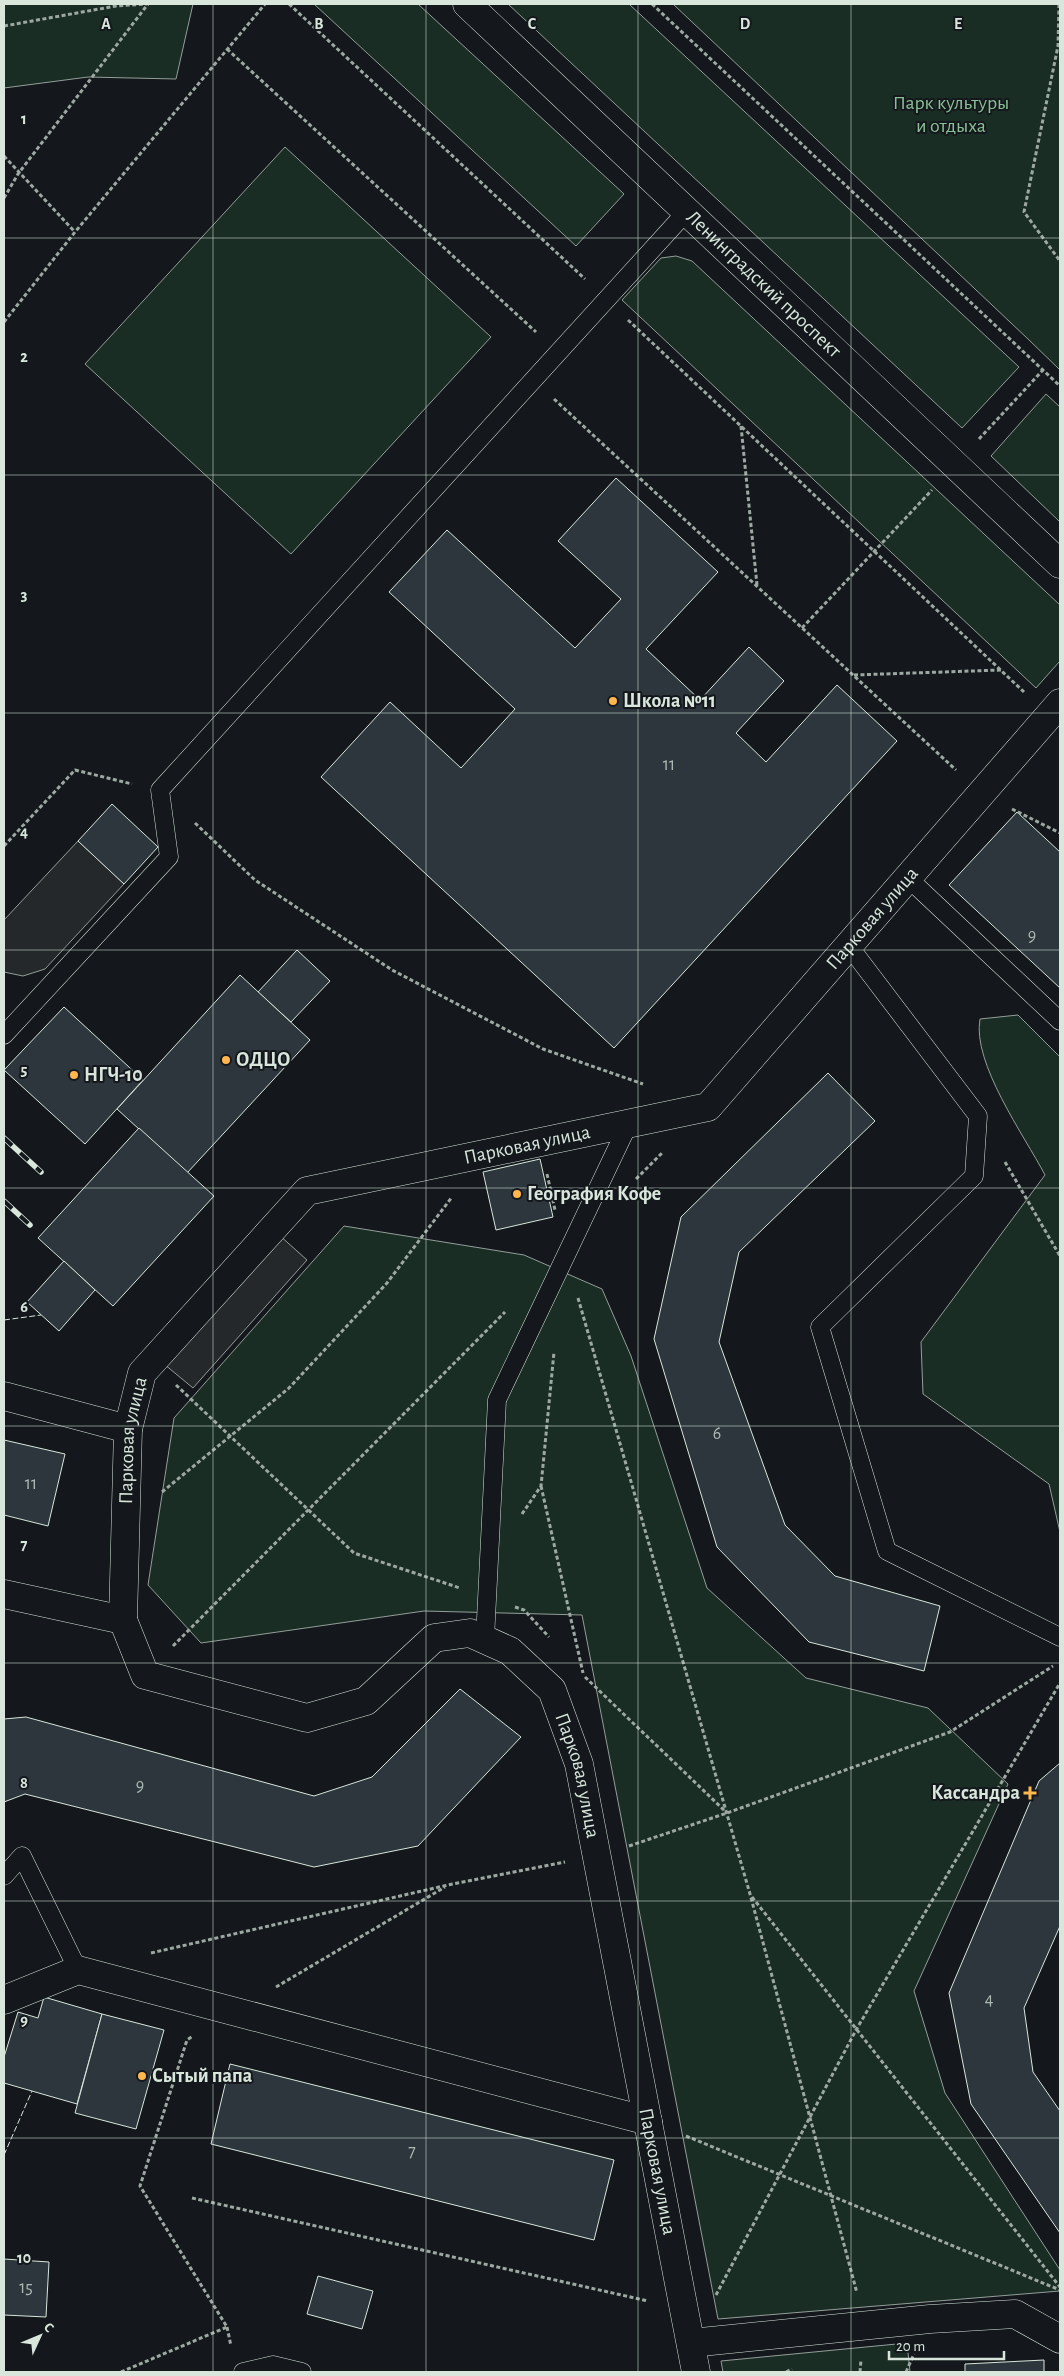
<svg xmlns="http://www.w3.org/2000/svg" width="1064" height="2376" viewBox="0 0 1064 2376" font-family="'Alegreya Sans',sans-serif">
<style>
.green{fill:#1a2d24;stroke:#939e99}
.parking{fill:#24282b;stroke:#939e99}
.building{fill:#2c363c;stroke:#d8e6dc}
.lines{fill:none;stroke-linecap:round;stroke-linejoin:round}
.lane-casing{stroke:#d8e6dc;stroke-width:19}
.street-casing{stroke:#d8e6dc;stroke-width:29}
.secondary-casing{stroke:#d8e6dc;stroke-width:29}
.path{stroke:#9da8a2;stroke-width:3;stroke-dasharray:4 2.5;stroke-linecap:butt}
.lane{stroke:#14181c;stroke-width:18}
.street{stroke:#14181c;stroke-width:28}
.secondary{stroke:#14181c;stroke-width:28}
.rail-casing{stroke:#d8e6dc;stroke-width:5.5}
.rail{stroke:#14181c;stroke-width:4;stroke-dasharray:11;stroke-linecap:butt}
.fence{stroke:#d8e6dc;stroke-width:1;stroke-dasharray:6 2.5;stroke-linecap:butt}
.grid{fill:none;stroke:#d8e6dc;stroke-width:1;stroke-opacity:0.55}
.poi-dot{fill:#ffb74d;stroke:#14181c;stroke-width:2}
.labels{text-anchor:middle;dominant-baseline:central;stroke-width:4;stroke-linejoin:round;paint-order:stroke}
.number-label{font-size:18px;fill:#adbab4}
.park-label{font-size:20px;fill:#8ac095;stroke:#14181c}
.street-label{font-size:20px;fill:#d8e6dc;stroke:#14181c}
.poi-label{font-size:20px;font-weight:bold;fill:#d8e6dc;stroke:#14181c;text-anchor:start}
.grid-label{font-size:16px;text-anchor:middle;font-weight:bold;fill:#d8e6dc;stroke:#14181c;stroke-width:4;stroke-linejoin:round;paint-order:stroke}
</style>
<rect width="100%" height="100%" fill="#14181c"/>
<g class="green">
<polygon points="4,4 193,4 176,79 88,77 4,88"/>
<polygon points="314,4 418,4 624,194 576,246"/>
<polygon points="508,4 629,4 1019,367 962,428"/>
<polygon points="673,4 1060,4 1060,370 1028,339"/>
<polygon points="285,147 491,337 291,554 85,364"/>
<polygon points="676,256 692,261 1060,605 1060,661 1036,688 622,300 661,258"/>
<polygon points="1046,394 1060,407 1060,522 991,456"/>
<path d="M1018,1015L1060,1057V1532L1049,1484L923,1394L921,1342L1045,1175C1024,1135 972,1063 980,1019Z"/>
<polygon points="344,1226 524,1255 602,1289 631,1356 707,1588 806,1678 928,1708 1008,1784 914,1991 945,2093 1060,2270 1060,2291 718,2319 582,1615 424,1611 201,1643 148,1585 174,1418"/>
<polygon points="907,2343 910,2372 723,2372 721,2361"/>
</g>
<g class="parking">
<polygon points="78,841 124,884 45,969 23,976 4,972 4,920"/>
<polygon points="278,1234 307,1260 193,1388 164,1364"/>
</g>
<g class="building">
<polygon points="616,478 718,572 646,649 700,700 749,647 784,681 736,733 766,762 837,685 897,741 614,1048 321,777 390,702 461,768 515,709 389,592 447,530 575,648 621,599 558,541"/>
<polygon points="112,804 158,847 124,884 78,841"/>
<polygon points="1017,812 1060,852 1060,988 949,885"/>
<polygon points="297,950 330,981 291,1022 258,992"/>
<polygon points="240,975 310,1040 187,1173 117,1109"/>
<polygon points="64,1007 143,1080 85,1144 4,1070"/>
<polygon points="828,1073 875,1121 739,1252 719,1342 785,1525 835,1576 940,1606 924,1671 809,1642 717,1547 654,1339 681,1217"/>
<polygon points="139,1128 214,1196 113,1306 38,1238"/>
<polygon points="540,1159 553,1217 496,1230 483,1172"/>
<polygon points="64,1261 95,1290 59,1331 27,1302"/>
<polygon points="4,1440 65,1454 48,1526 4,1515"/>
<polygon points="460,1689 521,1737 418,1846 314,1867 25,1794 4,1802 4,1719 26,1717 314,1796 372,1777"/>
<polygon points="1060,1763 1060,1926 1024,2008 1033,2072 1060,2111 1060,2233 971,2104 949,1993 1039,1781"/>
<polygon points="44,1997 102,2014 77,2104 4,2083 4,2057 18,2012 38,2018"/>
<polygon points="102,2014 164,2030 136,2129 75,2113"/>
<polygon points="230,2064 614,2160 594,2240 211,2144"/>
<polygon points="4,2259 49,2262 46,2317 4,2315"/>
<polygon points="318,2276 373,2291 362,2329 307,2314"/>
<polygon points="1044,2360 1044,2372 965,2372 965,2364"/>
</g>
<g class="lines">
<g class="lane-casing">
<g id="lane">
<polyline points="908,878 1060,1021"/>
<polyline points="849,946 978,1116 974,1176 820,1327 887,1551 1060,1637"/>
<polyline points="4,1035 169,857 160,790 688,210"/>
<polyline points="485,1639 497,1400 629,1123"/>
<polyline points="4,1876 22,1856 78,1970"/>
<polyline points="243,2372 273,2365 302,2372"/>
</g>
</g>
<g class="street-casing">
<g id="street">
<polyline points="4,1396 128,1429"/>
<path id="s1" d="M4,1594L123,1620L128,1429L142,1373L307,1191L708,1107L1060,703"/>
<path id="s2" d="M123,1620L145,1675L307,1718L366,1701L434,1638L470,1633L510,1651L552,1690L579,1764L696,2372"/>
<polyline points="4,2000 78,1970 648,2121"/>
<polyline points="691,2343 930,2319 1015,2314 1060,2339"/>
</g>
</g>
<g class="secondary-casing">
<g id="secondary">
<path id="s3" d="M467,4L1060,564"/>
</g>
</g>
<g class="path">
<polyline points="289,4 585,279"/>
<polyline points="652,4 1060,386"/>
<polyline points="1059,4 1058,46 1024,212 1060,261"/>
<polyline points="4,26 116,6 147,4"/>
<polyline points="227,49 536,332"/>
<polyline points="4,156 75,232"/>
<polyline points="4,198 18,174 148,4"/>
<polyline points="628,320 1024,692"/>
<polyline points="4,322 75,232 265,4"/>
<polyline points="554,399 956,770"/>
<polyline points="741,426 757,585"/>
<polyline points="979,439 1043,370"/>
<polyline points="802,628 932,490"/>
<polyline points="854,675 1001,670"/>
<polyline points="1012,809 1060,833"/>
<polyline points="195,823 255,880 392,970 543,1049 643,1084"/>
<polyline points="4,846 75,770 132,784"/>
<polyline points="1005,1162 1060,1256"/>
<polyline points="547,1174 555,1210"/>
<polyline points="636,1179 663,1152"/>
<polyline points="578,1298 750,1894 857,2293"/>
<polyline points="176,1385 354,1553 460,1588"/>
<polyline points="541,1486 583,1673"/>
<polyline points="162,1492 289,1388 387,1283 452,1197"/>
<polyline points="522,1514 541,1486 554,1352"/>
<polyline points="515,1607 524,1610 549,1637"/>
<polyline points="173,1646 505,1312"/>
<polyline points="585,1677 727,1813"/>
<polyline points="629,1846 727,1813 950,1732 1053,1666"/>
<polyline points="752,1897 1060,2287"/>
<polyline points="151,1953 448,1885 565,1862"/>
<polyline points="276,1987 445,1887"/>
<polyline points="686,2136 1060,2290"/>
<polyline points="192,2198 648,2301"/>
<polyline points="716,2295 856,2030 1060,1683"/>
<polyline points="227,2327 231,2346"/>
<polyline points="121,2372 227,2327 140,2186 187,2040 193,2036"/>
<polyline points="786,2372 792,2369"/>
<polyline points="860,2372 861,2360"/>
<polyline points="906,2372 914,2354"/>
</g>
<use href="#lane" class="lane"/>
<use href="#street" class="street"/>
<use href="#secondary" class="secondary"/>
<g class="rail-casing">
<g id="rail">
<polyline points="4,1138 41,1172"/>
<polyline points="4,1201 30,1225"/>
</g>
</g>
<use href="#rail" class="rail"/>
<g class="fence">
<polyline points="4,1320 41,1315"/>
<polyline points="4,2155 32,2091"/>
</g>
</g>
<path class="grid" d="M213,4V2372M426,4V2372M638,4V2372M851,4V2372M4,238H1060M4,475H1060M4,713H1060M4,950H1060M4,1188H1060M4,1426H1060M4,1663H1060M4,1901H1060M4,2138H1060"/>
<g class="poi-dot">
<circle cx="613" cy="701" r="5"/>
<circle cx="226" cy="1060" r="5"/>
<circle cx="74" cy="1075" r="5"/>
<circle cx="517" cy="1194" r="5"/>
<path d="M1027.5 1785.5h5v5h5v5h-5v5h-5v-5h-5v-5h5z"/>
<circle cx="142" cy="2076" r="5"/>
</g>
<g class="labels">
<g class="number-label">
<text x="669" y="765">11</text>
<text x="1032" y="936">9</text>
<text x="717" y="1434">6</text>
<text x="31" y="1484">11</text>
<text x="140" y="1786">9</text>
<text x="989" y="2000">4</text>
<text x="412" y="2152">7</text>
<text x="26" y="2288">15</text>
</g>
<g class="park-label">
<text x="951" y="103">Парк культуры<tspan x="951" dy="23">и отдыха</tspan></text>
</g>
<g class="street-label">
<text stroke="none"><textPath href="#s3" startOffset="408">Ленинградский проспект</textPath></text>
<text stroke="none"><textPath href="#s1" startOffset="1276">Парковая улица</textPath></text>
<text stroke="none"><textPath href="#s1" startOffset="841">Парковая улица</textPath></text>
<text stroke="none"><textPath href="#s1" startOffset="302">Парковая улица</textPath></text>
<text stroke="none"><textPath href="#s2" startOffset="608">Парковая улица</textPath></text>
<text stroke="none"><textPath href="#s2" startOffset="1012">Парковая улица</textPath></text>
</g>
<g class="poi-label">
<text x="623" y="701">Школа №11</text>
<text x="236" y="1060">ОДЦО</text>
<text x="84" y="1075">НГЧ-10</text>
<text x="527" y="1194">География Кофе</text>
<text x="1020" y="1793" text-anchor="end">Кассандра</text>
<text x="152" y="2076">Сытый папа</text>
</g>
</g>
<g class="grid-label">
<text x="106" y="29">A</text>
<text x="319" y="29">B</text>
<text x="532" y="29">C</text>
<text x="745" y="29">D</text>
<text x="958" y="29">E</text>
<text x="24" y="124">1</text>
<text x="24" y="362">2</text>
<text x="24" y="600">3</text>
<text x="24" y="837">4</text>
<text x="24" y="1075">5</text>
<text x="24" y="1312">6</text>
<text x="24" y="1550">7</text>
<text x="24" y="1788">8</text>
<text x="24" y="2025">9</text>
<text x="24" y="2263">10</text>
</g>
<rect width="1064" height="2376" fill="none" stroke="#d8e6dc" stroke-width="10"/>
<g transform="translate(40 2336) rotate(46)" stroke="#14181c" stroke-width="4" paint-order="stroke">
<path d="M0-4L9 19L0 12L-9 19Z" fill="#d8e6dc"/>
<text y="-8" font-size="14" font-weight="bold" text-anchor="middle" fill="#d8e6dc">С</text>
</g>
<path d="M889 2351v8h115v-8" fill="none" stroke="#d8e6dc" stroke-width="2.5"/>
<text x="896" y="2351" font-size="15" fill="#d8e6dc" stroke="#14181c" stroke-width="4" paint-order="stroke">20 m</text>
</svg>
